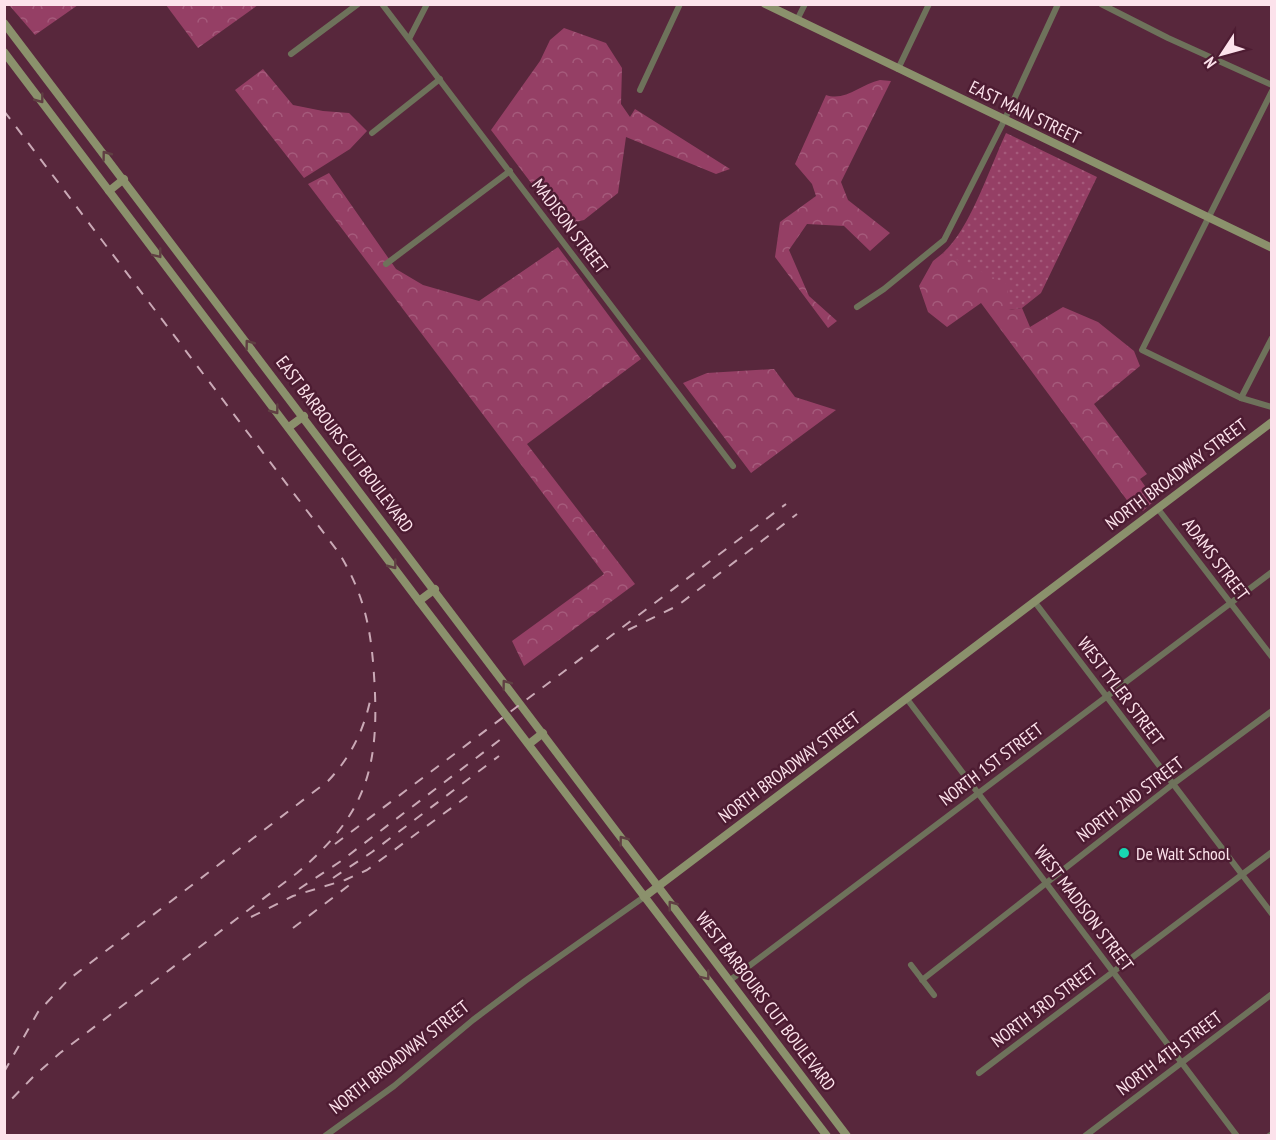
<svg xmlns="http://www.w3.org/2000/svg" width="1276" height="1140" viewBox="0 0 1276 1140" font-family="'PT Sans Narrow',sans-serif">
<style>
.grass{fill:url(#grass-dots)}
.forest{fill:url(#forest-crowns)}
.lines{fill:none;stroke-linecap:round;stroke-linejoin:round}
.street{stroke:#6e725b;stroke-width:6}
.secondary{stroke:#8b916c;stroke-width:8}
.rail{stroke:#caa9b6;stroke-width:2;stroke-dasharray:10 10;stroke-linecap:butt}
.oneway{stroke:#603f43}
.poi-dot{fill:#18d5b2;stroke:#4d1c32;stroke-width:2}
.labels{text-anchor:middle;dominant-baseline:central;stroke-width:5;stroke-linejoin:round;paint-order:stroke}
.street-label{font-size:18px;fill:#fce2eb;stroke:#4d1c32}
.poi-label{font-size:18px;fill:#fce2eb;stroke:#4d1c32;text-anchor:start}
</style>
<defs>
<pattern id="grass-dots" width="8" height="8" patternUnits="userSpaceOnUse" patternTransform="scale(1.5)"><rect width="8" height="8" fill="#953f65"/><path d="M2 2h.1M6 6h.1" fill="none" stroke="#a55a7b" stroke-width="1.8" stroke-linecap="round"/></pattern>
<pattern id="forest-crowns" width="20" height="18" patternUnits="userSpaceOnUse" patternTransform="scale(1.5)"><rect width="20" height="18" fill="#953f65"/><path d="M2 6a3 3 0 1 1 6 0M12 15a3 3 0 1 1 6 0" fill="none" stroke="#a55a7b"/></pattern>
</defs>
<rect width="100%" height="100%" fill="#58273c"/>
<path class="grass" d="M1006,133L1097,177L1041,293L1022,308L1009,310L943,253C970,229 990,167 1006,133Z"/>
<g class="forest">
<polygon points="9,5 78,5 35,35"/>
<polygon points="166,5 258,5 198,48"/>
<polygon points="564,28 606,43 622,68 621,104 630,117 635,109 730,169 716,174 626,137 618,193 584,220 563,225 491,130 540,61 550,40"/>
<polygon points="263,69 293,105 323,111 349,113 367,131 350,149 304,178 235,90"/>
<path d="M880,80L891,81L841,182L848,200L890,233L870,251L844,226L807,224L789,250L809,296L837,321L828,328L775,257L780,222L816,196L812,184L795,164L826,95C845,102 861,84 880,80Z"/>
<polygon points="329,173 396,269 423,285 479,301 558,247 641,359 527,444 635,584 524,666 512,641 604,574 308,184"/>
<polygon points="943,253 1007,284 1009,310 1022,308 1030,327 1063,307 1098,322 1134,351 1140,366 1094,404 1147,474 1140,479 1155,500 1143,511 1132,507 981,303 947,327 928,312 919,286 933,261"/>
<polygon points="774,369 795,397 836,410 751,473 683,383 707,373"/>
</g>
<g class="lines">
<g class="street">
<polyline points="382,4 733,466"/>
<polyline points="1101,4 1168,38 1272,85"/>
<polyline points="797,20 805,4"/>
<polyline points="409,39 427,4"/>
<polyline points="291,54 358,4"/>
<polyline points="898,69 929,4"/>
<polyline points="640,90 680,4"/>
<polyline points="1272,91 1142,350 1241,398 1272,407"/>
<polyline points="372,133 440,79"/>
<polyline points="386,264 510,171"/>
<polyline points="857,307 884,289 944,240 1004,121 1058,4"/>
<polyline points="1241,398 1272,338"/>
<polyline points="1158,509 1272,657"/>
<polyline points="1034,601 1272,914"/>
<polyline points="907,699 1237,1136"/>
<polyline points="911,965 934,995"/>
<polyline points="922,980 1173,784 1272,711"/>
<polyline points="729,981 1272,572"/>
<polyline points="979,1073 1272,852"/>
<polyline points="325,1136 394,1086 473,1020 525,981 644,897"/>
<polyline points="1085,1136 1272,994"/>
<polyline points="1269,1136 1272,1134"/>
</g>
<g class="secondary">
<polyline points="765,4 1272,248"/>
<polyline points="4,23 847,1136"/>
<polyline points="4,52 419,601 827,1136"/>
<polyline points="109,191 124,179"/>
<polyline points="289,427 304,416"/>
<polyline points="419,601 435,589"/>
<polyline points="529,744 543,733"/>
<polyline points="644,897 1272,422"/>
</g>
<g class="rail">
<path d="M4,111L339,553C364,594 371,628 374,675C380,765 368,813 297,873L60,1053L33,1077L4,1107"/>
<polyline points="628,630 677,606 797,514"/>
<polyline points="335,844 786,504"/>
<polyline points="333,878 372,852 499,756"/>
<polyline points="299,889 341,861 501,739"/>
<polyline points="251,917 293,896 345,880 367,870 469,795"/>
<polyline points="293,928 356,880"/>
<path d="M4,1072L38,1012L68,980L328,781C351,757 365,728 371,696"/>
</g>
</g>
<defs><path id="oneway-chevron" d="M-2-3.5L2.5 0L-2 3.5" fill="none" stroke-width="1.6" stroke-linecap="round" stroke-linejoin="round" transform="scale(1.5)"/></defs>
<g class="oneway">
<use href="#oneway-chevron" transform="translate(40 99) rotate(53)"/>
<use href="#oneway-chevron" transform="translate(106 155) rotate(-127)"/>
<use href="#oneway-chevron" transform="translate(158 254) rotate(52)"/>
<use href="#oneway-chevron" transform="translate(249 344) rotate(-127)"/>
<use href="#oneway-chevron" transform="translate(275 410) rotate(53)"/>
<use href="#oneway-chevron" transform="translate(393 565) rotate(53)"/>
<use href="#oneway-chevron" transform="translate(506 684) rotate(-127)"/>
<use href="#oneway-chevron" transform="translate(623 840) rotate(-127)"/>
<use href="#oneway-chevron" transform="translate(672 905) rotate(-127)"/>
<use href="#oneway-chevron" transform="translate(706 976) rotate(52)"/>
</g>
<circle class="poi-dot" cx="1124" cy="853" r="6"/>
<g class="labels">
<g class="street-label">
<text transform="translate(1025 112) rotate(26)">EAST MAIN STREET</text>
<text transform="translate(570 226) rotate(53)">MADISON STREET</text>
<text transform="translate(345 444) rotate(53)">EAST BARBOURS CUT BOULEVARD</text>
<text transform="translate(1176 474) rotate(-37)">NORTH BROADWAY STREET</text>
<text transform="translate(1216 559) rotate(53)">ADAMS STREET</text>
<text transform="translate(1121 691) rotate(53)">WEST TYLER STREET</text>
<text transform="translate(991 764) rotate(-37)">NORTH 1ST STREET</text>
<text transform="translate(789 767) rotate(-37)">NORTH BROADWAY STREET</text>
<text transform="translate(1130 799) rotate(-37)">NORTH 2ND STREET</text>
<text transform="translate(1084 908) rotate(53)">WEST MADISON STREET</text>
<text transform="translate(766 1001) rotate(53)">WEST BARBOURS CUT BOULEVARD</text>
<text transform="translate(1044 1005) rotate(-37)">NORTH 3RD STREET</text>
<text transform="translate(1169 1053) rotate(-37)">NORTH 4TH STREET</text>
<text transform="translate(399 1057) rotate(-38)">NORTH BROADWAY STREET</text>
</g>
<g class="poi-label">
<text x="1136" y="853">De Walt School</text>
</g>
</g>
<rect width="1276" height="1140" fill="none" stroke="#fce2eb" stroke-width="12"/>
<g transform="translate(1222 54) rotate(234)" stroke="#4d1c32" stroke-width="4.5" paint-order="stroke">
<path d="M0-4.5L10 22L0 15L-10 22Z" fill="#fce2eb"/>
<text y="-9" font-size="16" font-weight="bold" text-anchor="middle" fill="#fce2eb">N</text>
</g>
</svg>
